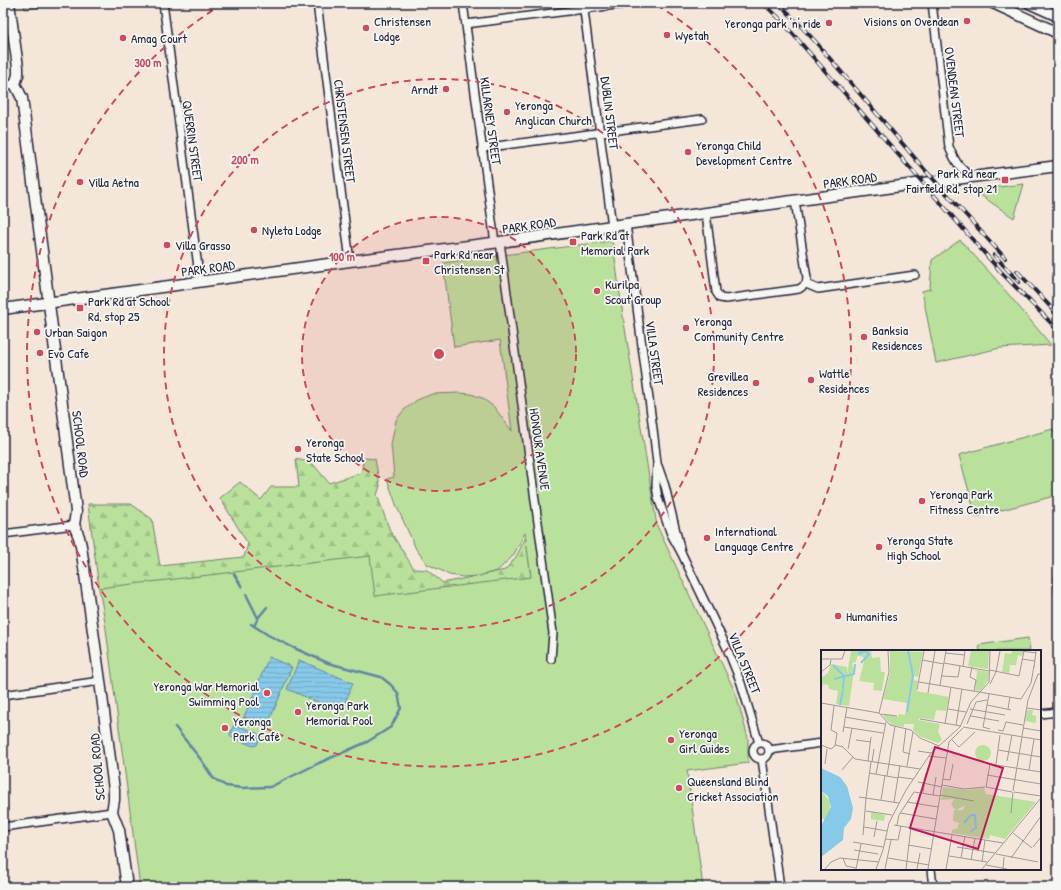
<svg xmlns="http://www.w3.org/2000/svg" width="1061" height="890" viewBox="0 0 1061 890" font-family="'Patrick Hand',sans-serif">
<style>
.forest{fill:url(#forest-firs);stroke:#6e826c}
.park{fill:#bae19c;stroke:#6e826c}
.water{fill:url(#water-rules);stroke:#5f86a3}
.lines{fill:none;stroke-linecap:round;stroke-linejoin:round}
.stream{stroke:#5f86a3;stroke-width:2.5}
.street-casing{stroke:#22223b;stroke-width:10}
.secondary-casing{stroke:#22223b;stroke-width:13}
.street{stroke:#f6f6f2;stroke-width:7}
.secondary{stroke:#f6f6f2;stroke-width:10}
.rail-casing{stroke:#22223b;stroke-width:4}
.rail{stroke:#f6f6f2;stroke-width:2.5;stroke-dasharray:8;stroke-linecap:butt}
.ring{fill:none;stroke:#d1495b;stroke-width:2;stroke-dasharray:7 5}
.poi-dot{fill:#d1495b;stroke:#f6f6f2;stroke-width:1.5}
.labels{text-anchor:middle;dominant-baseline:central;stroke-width:3.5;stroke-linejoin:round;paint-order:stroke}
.poi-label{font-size:13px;fill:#22223b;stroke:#f6f6f2;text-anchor:start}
.street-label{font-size:13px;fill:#22223b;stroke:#f6f6f2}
.inset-river{fill:none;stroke:#87c9e8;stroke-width:2}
.inset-road{fill:none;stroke:#a0989a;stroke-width:1}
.view{fill:#c2185b;fill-opacity:0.15;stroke:#c2185b;stroke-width:2}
.inset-edge{fill:none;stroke:#22223b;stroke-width:2}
.centre{fill:#d1495b;stroke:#f6f6f2;stroke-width:2}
.ring-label{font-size:12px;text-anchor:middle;font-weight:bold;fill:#d1495b;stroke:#f6f6f2;stroke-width:3.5;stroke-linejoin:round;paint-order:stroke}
</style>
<defs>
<pattern id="forest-firs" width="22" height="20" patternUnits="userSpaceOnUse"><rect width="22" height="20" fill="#bae19c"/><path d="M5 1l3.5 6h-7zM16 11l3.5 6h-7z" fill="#a0c187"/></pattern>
<pattern id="water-rules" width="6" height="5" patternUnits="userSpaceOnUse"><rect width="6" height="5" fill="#87c9e8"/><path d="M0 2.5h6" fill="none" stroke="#74acc8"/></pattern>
</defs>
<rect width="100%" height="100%" fill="#f4e6d9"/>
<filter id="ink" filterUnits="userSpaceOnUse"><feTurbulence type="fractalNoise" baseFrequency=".025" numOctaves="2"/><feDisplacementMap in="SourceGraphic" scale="8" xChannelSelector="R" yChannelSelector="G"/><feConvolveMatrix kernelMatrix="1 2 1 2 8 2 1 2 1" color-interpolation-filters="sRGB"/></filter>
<g filter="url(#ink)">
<polygon class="forest" points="364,458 375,459 380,486 377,495 390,531 414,569 427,570 443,583 505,570 516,557 526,537 531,577 526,605 149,592 99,588 88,504 131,504 152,519 160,566 244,557 248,544 220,498 240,482 261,500 271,487 299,487 296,459 312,463 329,483 361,473"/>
<g class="park">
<polygon points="24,3 72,3 25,9"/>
<polygon points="1024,184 1014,218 973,190"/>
<polygon points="960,240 993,276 1051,345 1000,348 936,363 922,291 930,289 932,260"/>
<polygon points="610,241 613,244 623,316 657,526 736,694 748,738 748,763 687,771 703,887 140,887 105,622 99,588 370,556 375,596 531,577 525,533 513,556 497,571 478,576 463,577 449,575 440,570 427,564 416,549 397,507 387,479 394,477 391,444 396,420 404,410 417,400 432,394 460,393 471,394 482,398 494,407 512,431 500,340 454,347 443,263"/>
<polygon points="1053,429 1058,447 1058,495 976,517 959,455"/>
<path d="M1058,559V606C1052,590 1053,575 1058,559Z"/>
<polygon points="1028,638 1030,651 980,651 979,645"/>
</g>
<g class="water">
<polygon points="269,657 292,667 266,729 243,719"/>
<polygon points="299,660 353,683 341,712 287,689"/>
<polygon points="234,725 236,725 257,733 260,738 257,745 253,746 231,737 230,735"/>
</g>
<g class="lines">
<g class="stream">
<polyline points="234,574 242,587"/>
<polyline points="246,594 258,618"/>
<polyline points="254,626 258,618 267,607"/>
<polyline points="175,727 202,761 213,778 226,786 243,788 270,787 319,763 367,742 391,727 401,708 398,693 390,684 381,677 328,663 294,648 268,635 251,624"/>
</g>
<g class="street-casing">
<g id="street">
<polyline points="163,3 200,282"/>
<polyline points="317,3 350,261"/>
<polyline points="463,3 495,243"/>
<polyline points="583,3 612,226"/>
<path d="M932,3L949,147C956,163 958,166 971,177"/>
<polyline points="466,24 632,3"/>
<polyline points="3,86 15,84"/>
<polyline points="482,148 702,119"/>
<polyline points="706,213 716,292 720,298 726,299 799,289 806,284 807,278 795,201"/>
<polyline points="626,224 654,437 657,463 656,486 658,498 671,534 681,552"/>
<polyline points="500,242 553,633 551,659"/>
<polyline points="806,284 818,289 915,275"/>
<polyline points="658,466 665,486 681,552 726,646 741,683 759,743"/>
<polyline points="3,534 74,525"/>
<polyline points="3,695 100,681"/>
<polyline points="1040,714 1058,712"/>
<circle cx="761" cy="751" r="8"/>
<polyline points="769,750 822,743"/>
<polyline points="762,759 780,887"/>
<polyline points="3,827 112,812"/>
<polyline points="931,869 933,887"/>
</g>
</g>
<g class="secondary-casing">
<g id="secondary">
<polyline points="9,3 18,67 18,75 15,84 22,98 75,503 76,512 74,525 79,537 81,546 100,681 114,790 114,800 112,812 119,830 127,887"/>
<polyline points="993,3 1058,33"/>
<polyline points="1029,3 1058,16"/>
<polyline points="3,309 350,261 500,242 626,224 908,185 1058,166"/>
</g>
</g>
<use href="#street" class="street"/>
<use href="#secondary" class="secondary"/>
<g class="rail-casing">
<g id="rail">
<polyline points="763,3 779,18 826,72 1001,272 1058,330"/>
<polyline points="779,3 814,40 925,170 1005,258"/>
<polyline points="994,255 1019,282"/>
<polyline points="1017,271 1058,315"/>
</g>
</g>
<use href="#rail" class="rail"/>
</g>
</g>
<circle cx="439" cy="354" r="137" fill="#d1495b" fill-opacity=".12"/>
<g class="ring">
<circle cx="439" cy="354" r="137"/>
<circle cx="439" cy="354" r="275"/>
<path d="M657 5A412 412 0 1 1 221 5"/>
</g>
<g class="poi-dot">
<circle cx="967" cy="21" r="4"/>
<circle cx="829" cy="23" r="4"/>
<circle cx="366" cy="28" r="4"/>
<circle cx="667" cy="35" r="4"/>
<circle cx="123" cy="38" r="4"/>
<circle cx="446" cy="89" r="4"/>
<circle cx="507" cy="112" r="4"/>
<circle cx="688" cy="152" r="4"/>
<rect x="1001" y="176" width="8" height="8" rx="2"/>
<circle cx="80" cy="182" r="4"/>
<circle cx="254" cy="230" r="4"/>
<rect x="569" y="238" width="8" height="8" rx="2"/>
<circle cx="167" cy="245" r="4"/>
<rect x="422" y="257" width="8" height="8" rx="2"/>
<circle cx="597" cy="291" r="4"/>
<rect x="76" y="304" width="8" height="8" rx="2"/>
<circle cx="686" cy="328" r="4"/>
<circle cx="37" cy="332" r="4"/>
<circle cx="864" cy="337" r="4"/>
<circle cx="40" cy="353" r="4"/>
<circle cx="811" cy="380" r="4"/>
<circle cx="756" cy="383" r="4"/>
<circle cx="298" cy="449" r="4"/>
<circle cx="922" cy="501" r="4"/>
<circle cx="707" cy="538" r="4"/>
<circle cx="879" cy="547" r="4"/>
<circle cx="838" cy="616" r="4"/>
<circle cx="267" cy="693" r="4"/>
<circle cx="298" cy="712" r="4"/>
<circle cx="225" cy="728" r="4"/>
<circle cx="671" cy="740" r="4"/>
<circle cx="679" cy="788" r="4"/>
</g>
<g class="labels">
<g class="poi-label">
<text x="374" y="21">Christensen<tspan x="374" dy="15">Lodge</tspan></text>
<text x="959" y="21" text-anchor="end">Visions on Ovendean</text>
<text x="821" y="23" text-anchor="end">Yeronga park 'n' ride</text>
<text x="675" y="35">Wyetah</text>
<text x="131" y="38">Amag Court</text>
<text x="438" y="89" text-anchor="end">Arndt</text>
<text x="515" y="105">Yeronga<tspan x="515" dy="15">Anglican Church</tspan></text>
<text x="696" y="145">Yeronga Child<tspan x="696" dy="15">Development Centre</tspan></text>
<text x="997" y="173" text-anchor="end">Park Rd near<tspan x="997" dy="15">Fairfield Rd, stop 21</tspan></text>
<text x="88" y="182">Villa Aetna</text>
<text x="262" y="230">Nyleta Lodge</text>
<text x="581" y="235">Park Rd at<tspan x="581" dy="15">Memorial Park</tspan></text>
<text x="175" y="245">Villa Grasso</text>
<text x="434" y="254">Park Rd near<tspan x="434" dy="15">Christensen St</tspan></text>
<text x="605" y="284">Kurilpa<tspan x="605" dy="15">Scout Group</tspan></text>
<text x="88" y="301">Park Rd at School<tspan x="88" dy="15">Rd, stop 25</tspan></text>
<text x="694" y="321">Yeronga<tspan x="694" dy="15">Community Centre</tspan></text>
<text x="872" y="330">Banksia<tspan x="872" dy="15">Residences</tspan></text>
<text x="45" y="332">Urban Saigon</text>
<text x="48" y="353">Evo Cafe</text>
<text x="819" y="373">Wattle<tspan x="819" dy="15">Residences</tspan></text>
<text x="748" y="376" text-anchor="end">Grevillea<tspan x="748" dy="15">Residences</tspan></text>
<text x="306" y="442">Yeronga<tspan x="306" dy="15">State School</tspan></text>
<text x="930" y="494">Yeronga Park<tspan x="930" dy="15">Fitness Centre</tspan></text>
<text x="715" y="531">International<tspan x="715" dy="15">Language Centre</tspan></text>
<text x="887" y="540">Yeronga State<tspan x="887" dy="15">High School</tspan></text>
<text x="846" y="616">Humanities</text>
<text x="259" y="686" text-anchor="end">Yeronga War Memorial<tspan x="259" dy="15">Swimming Pool</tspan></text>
<text x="306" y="705">Yeronga Park<tspan x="306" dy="15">Memorial Pool</tspan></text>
<text x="233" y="721">Yeronga<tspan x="233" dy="15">Park Café</tspan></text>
<text x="679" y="733">Yeronga<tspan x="679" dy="15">Girl Guides</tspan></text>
<text x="687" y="781">Queensland Blind<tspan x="687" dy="15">Cricket Association</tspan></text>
</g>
<g class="street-label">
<text transform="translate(955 92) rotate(83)">OVENDEAN STREET</text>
<text transform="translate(610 113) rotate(83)">DUBLIN STREET</text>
<text transform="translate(491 121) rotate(82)">KILLARNEY STREET</text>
<text transform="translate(345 131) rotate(83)">CHRISTENSEN STREET</text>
<text transform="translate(193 141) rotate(82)">QUERRIN STREET</text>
<text transform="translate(850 180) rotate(-8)">PARK ROAD</text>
<text transform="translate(529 225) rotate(-8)">PARK ROAD</text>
<text transform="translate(208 268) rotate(-8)">PARK ROAD</text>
<text transform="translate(655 353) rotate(82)">VILLA STREET</text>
<text transform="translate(81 444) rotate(83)">SCHOOL ROAD</text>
<text transform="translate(540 449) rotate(82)">HONOUR AVENUE</text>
<text transform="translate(745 663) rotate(68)">VILLA STREET</text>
<text transform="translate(97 767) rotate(-95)">SCHOOL ROAD</text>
</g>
</g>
<g transform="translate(821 650)">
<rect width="220" height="220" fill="#f4e6d9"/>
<path d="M30,1H37L35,12L31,13L33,21L28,56L15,54L17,41L8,39L7,35L11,31L25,29Z" fill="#bae19c"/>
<path d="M143,150L148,152L138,181L137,184L130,183L132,179H136L138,173L132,171L133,160H142L145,153Z" fill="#bae19c"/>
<path d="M29,1H50L51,8L59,7L60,22H64L61,41L52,40L53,33L38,31L44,8L35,4L36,1ZM69,1L102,2L97,27L93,26V30L97,31L95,41L128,47L125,61L115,60L113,70L99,68L97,70L119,74L117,81L121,90L117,93L98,86L92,80L93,74H83V77L71,75L64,68L62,64L77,67L78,64L84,65L86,53L62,49L69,23ZM150,1H168L167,19L147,16ZM191,1H202L201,6L197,5L195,15H189L188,23L181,22L184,3L190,4ZM10,14L26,17V28L23,32L12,31L7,35L2,34L0,45V28L7,23ZM151,19L168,22L167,31L159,41L154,40L156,21ZM206,60H212L211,65L215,66V73L204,71ZM154 103a8 8 0 1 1 16 0a8 8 0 1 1-16 0ZM122,137L145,140L163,138L165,144L215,152L184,189L169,185L168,189L137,184L140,163H144L145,155L135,160L130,155L133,149L120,150ZM0,141L9,151V161L5,170L0,168ZM50,162L64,165L63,171L50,169Z" fill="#bae19c"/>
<path d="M0,118L19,127L26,136L32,158L30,169L23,178L22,190L0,207V176L10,157L7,146L0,141Z" fill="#87c9e8"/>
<path class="inset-river" d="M39,1L38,4L44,1L48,4L40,13M12,15L24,27M13,29L33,24L34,14M22,39L23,27M19,55L22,40M86,62L92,25L87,1M0,129L15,142L17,155L15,170L0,188M143,173L150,165H154L155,178L149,182"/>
<path class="inset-road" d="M201,1L215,3M124,3L144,5M0,9H21L24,1M201,9L214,11M101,10L123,14M123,13L168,21M142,16L144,1M151,17L149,27L155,30L153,41M213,17L215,1M169,20L198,26L203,1M0,22L9,15L10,10M121,26L137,27L139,16M98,32L200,49L210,33L213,16M169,34L175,22L179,1M119,35L125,1M96,40L103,1M107,43L114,1M168,44L162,77L169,79M0,53L58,63L69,75L90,80L99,88L118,96M166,55L190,60M13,56L10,80L16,83L14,96M206,58L220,60M127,59L145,62M149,59L184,65M187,59L189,47M58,63L68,22L67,1M60,64L76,66M150,66L178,71M24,67L64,74M99,69L140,76M124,74L130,37M146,74L155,52L166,50M135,75L141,39M23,77L62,83M139,77L150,52L168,32L169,1M142,77L220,90M85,78L82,102L89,104M202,78L220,81M177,80L182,81L185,72L202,75M22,82L26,57M201,86L207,50L217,24H220M130,89L138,97L154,82M35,90L50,92M0,95L10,99L15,95L22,97L34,109L99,119M27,99L31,78M177,100L220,107M97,101L110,103M108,106L125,108M47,111L50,87M186,111L191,85M51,112L53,99M4,114L6,99M175,114L179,85M86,116L92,82M21,120L32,107M208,120L213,89M48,123L77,128M55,124L65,72M166,125L220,134M66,126L74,76M77,127L92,129M122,129L129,130L132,114M97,132L121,137M121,135L143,139L164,137M165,137L169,114L220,122M165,137L191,142M192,141L201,87M193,142L220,146M102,143L105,123M112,145L115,127M119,145L153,151M38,147L78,153M45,148L50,112M60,150L64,125M73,152L79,115M86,152L117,157M45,161L71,165M79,163L115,169M190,163L192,142M73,175L182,193M76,175L78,165L93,142L119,146M43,177L66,181M192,183L211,198M42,185L45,148M53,187L56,171M64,189L77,190L80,176M32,192L62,197M87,195L111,199M136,197L174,203M212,197L220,187M33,200L57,204M175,204L217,212M128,206L166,212M22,208L25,216L35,218M67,208L108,215M140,208L144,186M190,208L220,166M150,210L154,188M161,212L164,190M165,215L186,219M4,219L10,212L19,208L58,212M35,219L40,194M55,219L62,200L68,173L85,140L110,103L139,77M64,219L70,190M85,219L90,177M96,219L99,203M107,219L128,92L142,78M125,219L131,185M161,219L220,148M182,219L183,207"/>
<path class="view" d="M114,97L182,118L157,199L89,178Z"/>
<rect width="220" height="220" class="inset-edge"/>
</g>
<circle cx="439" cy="354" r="6" class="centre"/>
<g class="ring-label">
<text x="148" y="67">300 m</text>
<text x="245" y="164">200 m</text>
<text x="342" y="261">100 m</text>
</g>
<rect width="1061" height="890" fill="none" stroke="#f6f6f2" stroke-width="16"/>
<rect x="8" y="8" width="1045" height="874" fill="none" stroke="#22223b" stroke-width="1.5" filter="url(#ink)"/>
</svg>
